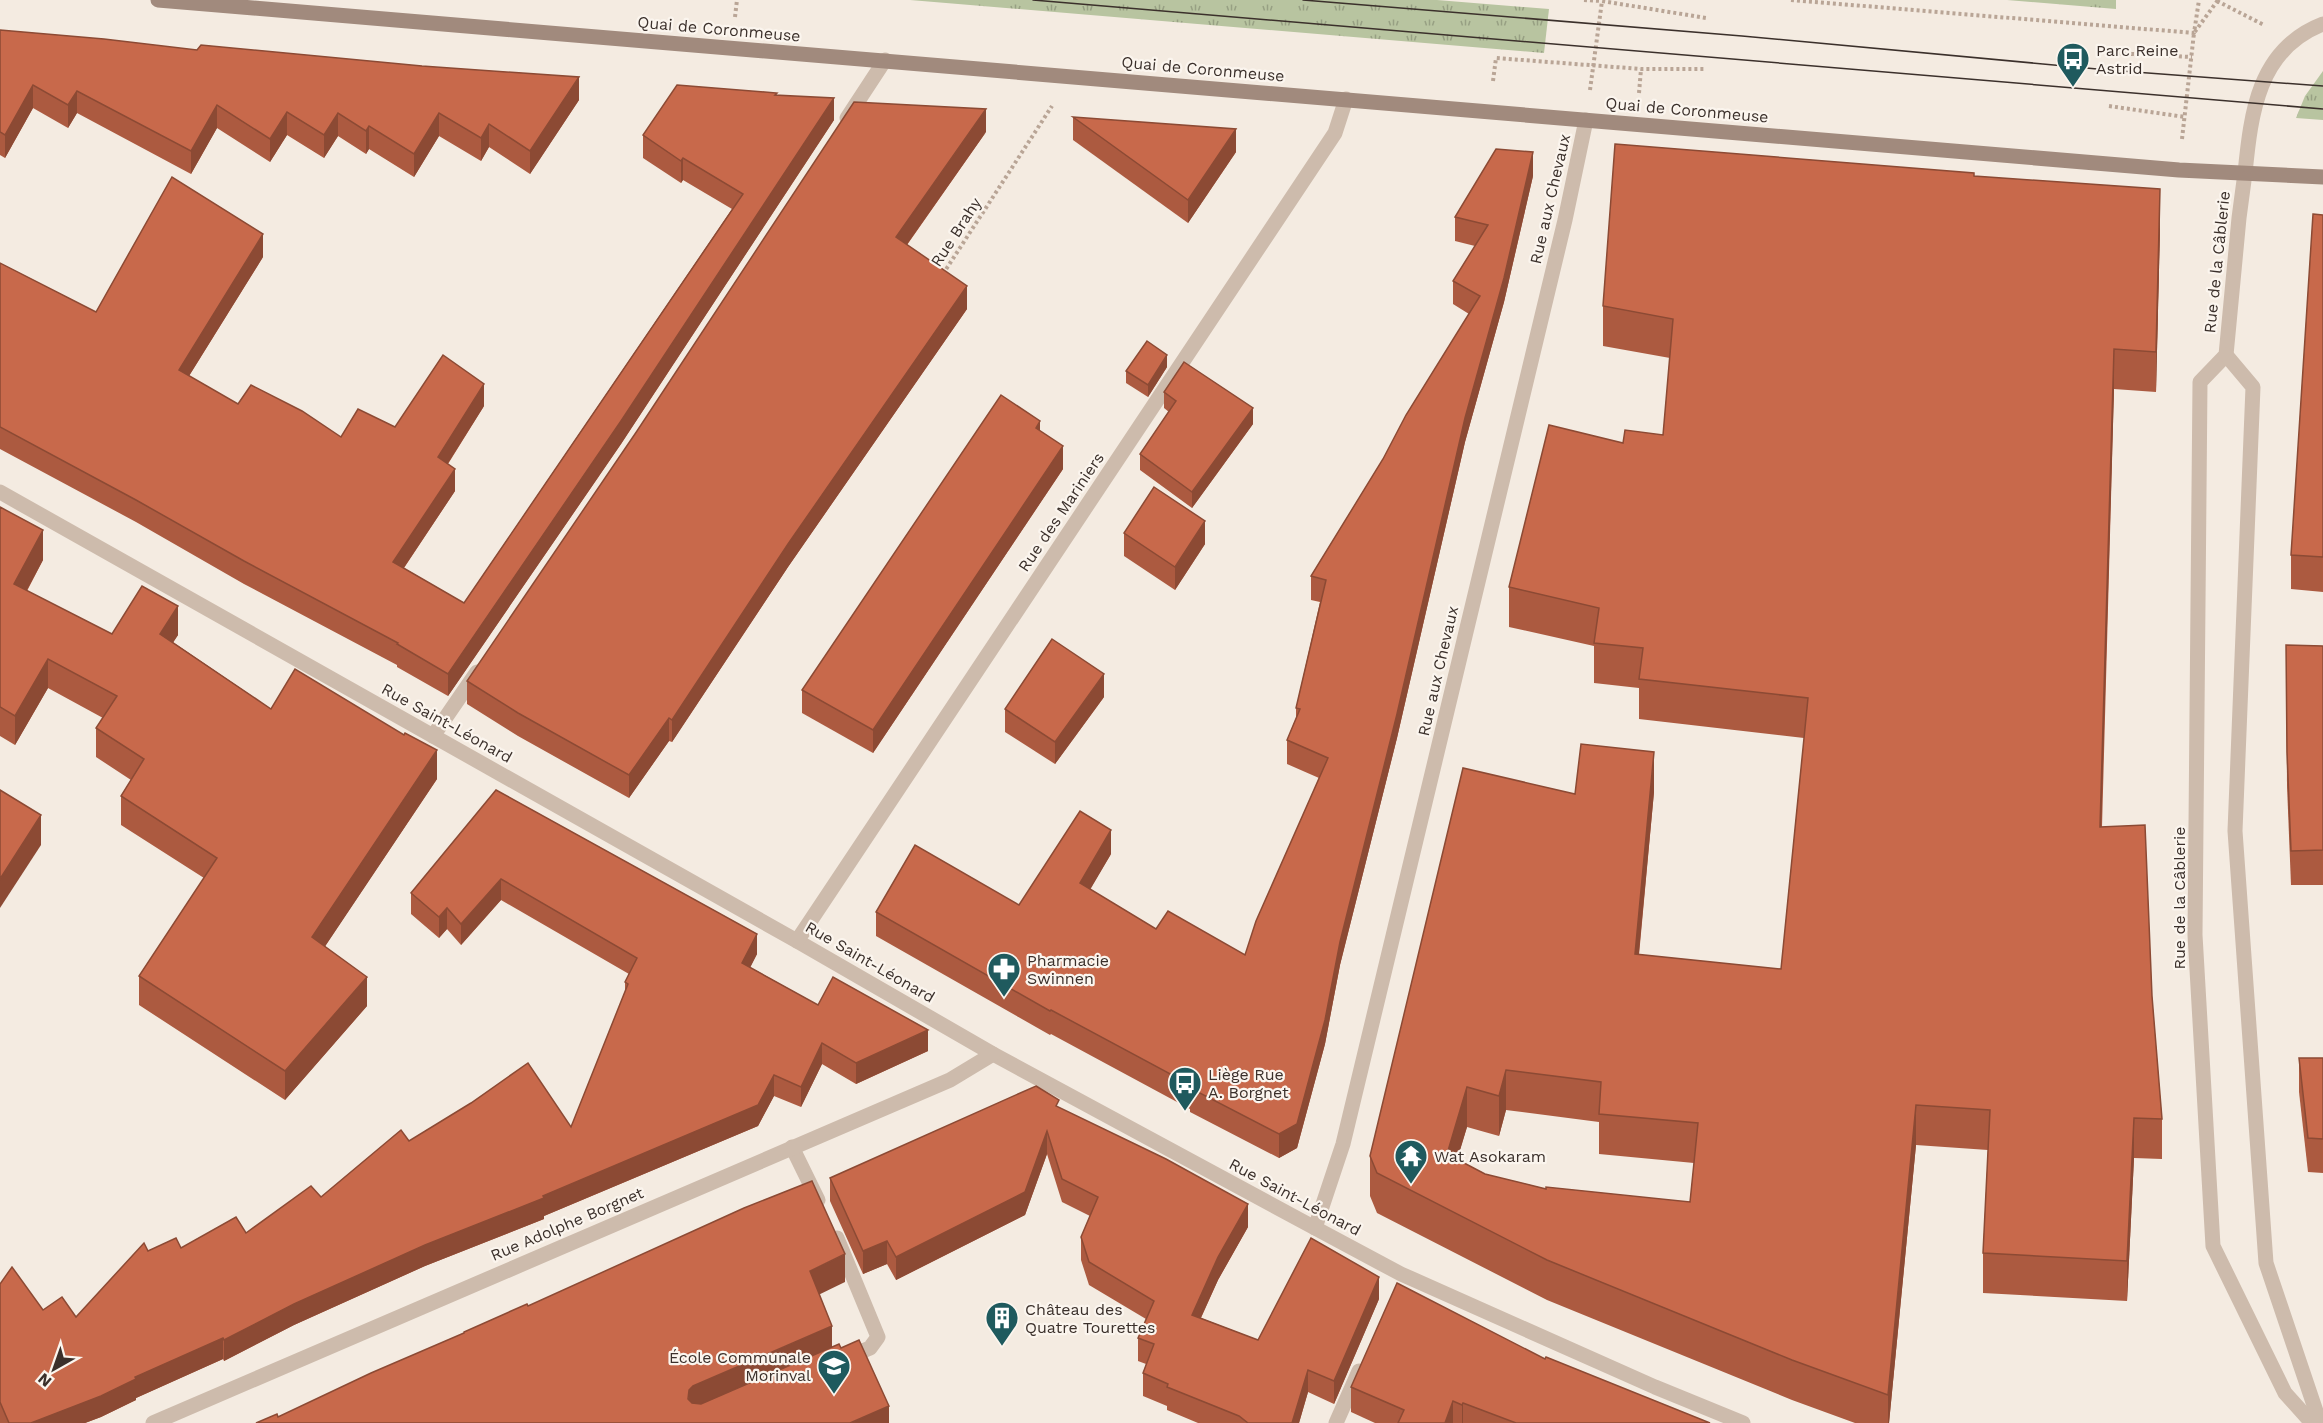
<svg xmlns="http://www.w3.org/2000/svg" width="2323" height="1423" viewBox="0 0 2323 1423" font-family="'Work Sans',sans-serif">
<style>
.grass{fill:url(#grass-tufts)}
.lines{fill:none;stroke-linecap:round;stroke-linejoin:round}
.path{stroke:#b9a596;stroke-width:4;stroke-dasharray:3 3;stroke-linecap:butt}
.service{stroke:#cdbbac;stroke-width:15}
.pedestrian{stroke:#cdbbac;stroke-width:15}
.minor{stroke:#cdbbac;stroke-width:15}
.tertiary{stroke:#cdbbac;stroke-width:15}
.secondary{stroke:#a18a7d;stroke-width:15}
.tram{stroke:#3b302b;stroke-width:1.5}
.wall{fill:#ac5a40;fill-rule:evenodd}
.shaded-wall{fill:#8c4a34}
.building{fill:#c8694b;stroke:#8c4a34;stroke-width:1.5;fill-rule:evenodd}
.labels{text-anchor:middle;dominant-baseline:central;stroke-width:4.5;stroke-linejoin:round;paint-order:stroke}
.street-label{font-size:16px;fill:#3b302b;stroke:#fbf5ee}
.poi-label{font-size:16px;fill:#3b302b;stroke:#fbf5ee;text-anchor:start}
</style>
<defs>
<pattern id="grass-tufts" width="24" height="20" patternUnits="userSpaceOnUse" patternTransform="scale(1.5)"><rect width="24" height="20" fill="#b8c4a0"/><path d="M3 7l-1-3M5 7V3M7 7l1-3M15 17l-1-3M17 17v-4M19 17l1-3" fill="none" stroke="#97a083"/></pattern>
</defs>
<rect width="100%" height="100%" fill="#f4ebe1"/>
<g class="grass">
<polygon points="910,0 1437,0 1549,9 1544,53"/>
<polygon points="2007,0 2116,0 2116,9"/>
<polygon points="2323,71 2323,120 2296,118 2305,96"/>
</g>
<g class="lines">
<g class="path">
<polyline points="1584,0 1602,1"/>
<polyline points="1791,0 2194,33 2199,0"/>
<polyline points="2217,1 2264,25"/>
<polyline points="735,17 737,0"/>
<polyline points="2113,53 2192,57"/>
<polyline points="1493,81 1496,58 1641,69 1704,69"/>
<polyline points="1590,90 1602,1 1706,18"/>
<polyline points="1639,93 1641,69"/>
<polyline points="2109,106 2185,117"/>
<polyline points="2182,139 2194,33 2218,0"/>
<polyline points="943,274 1052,106"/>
</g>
<polyline class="service" points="1336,1423 1359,1371"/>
<g class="pedestrian">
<polyline points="847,118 885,60"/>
<polyline points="433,736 477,672"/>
</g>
<g class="minor">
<polyline points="2245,173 2239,218 2226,355 2200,382 2195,935 2213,1246 2285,1393 2312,1423"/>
<polyline points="2226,355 2253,387 2235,831 2266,1263 2320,1423"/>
<polyline points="0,492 797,941 993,1054 1315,1228 1401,1274 1655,1387 1743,1423"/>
<polyline points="797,941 1335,133 1346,99"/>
<polyline points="792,1147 818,1200"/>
<polyline points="1315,1228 1343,1144 1565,220 1586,120"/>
<polyline points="837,1238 878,1337 870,1348 845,1358"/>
<polyline points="153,1423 950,1080 993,1054"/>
</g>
<path class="tertiary" d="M2245,173C2251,113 2258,49 2323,24"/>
<polyline class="secondary" points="158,0 2179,170 2323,177"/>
<g class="tram">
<polyline points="1033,0 2323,109"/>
<polyline points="1303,0 1742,36 2108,70 2323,86"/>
</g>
</g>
<g class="wall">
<polygon points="0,30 579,100 530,174 489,147 481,161 439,136 414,177 369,149 366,154 338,136 324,158 287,135 270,162 217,128 191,174 77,113 68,128 33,108 5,158 0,155"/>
<polygon points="777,95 834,120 621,444 448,696 397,667 397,665 244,584 136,522 0,449 0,263 96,312 263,257 189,376 238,404 341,437 395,427 484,406 448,464 455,491 404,568 464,603 732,209 683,180 681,183 643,158 643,135"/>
<polygon points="1073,117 1236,152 1188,223 1073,140"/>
<polygon points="986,132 907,245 967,309 788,567 672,742 669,741 629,798 518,736 467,704 467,681"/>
<polygon points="1533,176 1504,302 1465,442 1397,738 1340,965 1325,1044 1297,1148 1279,1158 1190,1112 1190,1109 1051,1034 1050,1035 876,936 876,912 1019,905 1111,854 1090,889 1156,929 1245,955 1319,778 1287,764 1287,740 1296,718 1296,708 1320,602 1311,600 1311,576 1383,459 1469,314 1453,304 1453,281 1475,246 1455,241 1455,217"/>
<path d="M1974,176L2160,229L2156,392L2114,389L2102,827L2152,996L2162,1119V1159L2134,1158L2127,1301L1983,1293V1253L1988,1150L1916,1145L1889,1423H1855L1792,1400L1547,1300L1377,1213L1370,1196V1156L1575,794L1654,792L1639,955L1781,969L1804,738L1639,719V688L1594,683V646L1509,627V587L1623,443L1663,435L1670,358L1603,346V306ZM1506,1110L1599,1122V1154L1694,1163L1690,1202L1546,1189L1485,1174L1457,1159L1467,1127L1499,1136Z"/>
<polygon points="2323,215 2323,592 2291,589 2291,555"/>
<polygon points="1167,367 1148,397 1126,383 1126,371"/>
<polygon points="1164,392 1253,424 1192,508 1140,470 1140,454 1169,412 1164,408"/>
<polygon points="1040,431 1063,469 873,753 802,713 802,690"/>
<polygon points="0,507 43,560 27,591 112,634 178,635 173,642 271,709 437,779 325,946 367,1006 285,1100 139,1005 139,976 204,878 121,825 121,796 131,780 96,757 96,728 103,718 48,688 15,745 0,736"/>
<polygon points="1124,533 1205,544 1175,590 1124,556"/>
<polygon points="2286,645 2323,646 2323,885 2291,885 2287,786"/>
<polygon points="1104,697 1055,764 1005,732 1005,709"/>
<polygon points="496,790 757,954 750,967 818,1005 928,1051 856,1084 822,1064 801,1107 774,1096 758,1126 544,1216 544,1219 425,1266 294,1325 224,1361 223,1359 136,1398 136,1400 101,1417 85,1423 0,1423 0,1284 43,1310 76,1317 148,1251 181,1248 246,1233 321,1197 409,1141 571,1127 625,992 625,982 629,974 501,900 461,945 447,929 439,938 411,914 411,893"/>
<polygon points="2299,1058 2323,1058 2323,1173 2308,1172 2299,1092"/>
<polygon points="1059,1107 1248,1227 1218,1280 1201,1318 1258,1340 1379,1299 1334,1404 1308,1392 1299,1423 1198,1423 1167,1410 1167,1406 1143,1396 1143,1373 1146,1364 1138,1361 1138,1338 1146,1319 1089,1285 1081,1260 1081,1237 1090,1216 1062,1202 1047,1154 1025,1215 896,1280 887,1264 863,1274 830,1201 830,1178"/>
<polygon points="1351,1387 1710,1423 1375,1423 1351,1412"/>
</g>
<g class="shaded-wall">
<polygon points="579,77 579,100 530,174 530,151"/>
<polygon points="33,85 33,108 5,158 5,135"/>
<polygon points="77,91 77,113 68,128 68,105"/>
<polygon points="834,98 834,120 621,444 448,696 448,674"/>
<polygon points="217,105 217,128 191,174 191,151"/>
<polygon points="986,109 986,132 896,260 896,237"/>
<polygon points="287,112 287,135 270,162 270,139"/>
<polygon points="338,113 338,136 324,158 324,135"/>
<polygon points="439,113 439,136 414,177 414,154"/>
<polygon points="489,124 489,147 481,161 481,138"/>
<polygon points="369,126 369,149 366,154 366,131"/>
<polygon points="1236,129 1236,152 1188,223 1188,200"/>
<polygon points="1533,152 1533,176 1504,302 1465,442 1397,738 1340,965 1325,1044 1297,1148 1279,1158 1279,1134 1340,942 1465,418"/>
<polygon points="683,158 683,180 681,183 681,161"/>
<polygon points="2160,189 2160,229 2156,392 2156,352"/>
<polygon points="263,234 263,257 179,392 179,370"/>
<polygon points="967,286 967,309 788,567 672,742 672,720 788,544"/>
<polygon points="2114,349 2114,389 2100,867 2100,827"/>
<polygon points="1167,355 1167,367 1148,397 1148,385"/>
<polygon points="484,384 484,406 438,479 438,457"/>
<polygon points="1253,408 1253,424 1192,508 1192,492"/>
<polygon points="1040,421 1040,444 1036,428"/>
<polygon points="1063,446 1063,469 873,753 873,730"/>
<polygon points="455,469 455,491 393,584 393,562"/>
<polygon points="1205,521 1205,544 1175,590 1175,567"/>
<polygon points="43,530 43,560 14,614 14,584"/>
<polygon points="178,606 178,635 160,663 160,634"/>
<polygon points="48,659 48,688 15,745 15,716"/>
<polygon points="1104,674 1104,697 1055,764 1055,742"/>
<polygon points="669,718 669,741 629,798 629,775"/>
<polygon points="437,750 437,779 312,966 312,937"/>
<polygon points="1654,752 1654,792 1635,994 1635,954"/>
<polygon points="41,815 41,845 0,908 0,879"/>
<polygon points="1111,830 1111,854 1080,907 1080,883"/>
<polygon points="501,879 501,900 461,945 461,924"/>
<polygon points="447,908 447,929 439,938 439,917"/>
<polygon points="757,934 757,954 742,984 742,963"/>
<polygon points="367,977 367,1006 285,1100 285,1071"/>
<polygon points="928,1030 928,1051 856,1084 856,1063"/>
<polygon points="822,1043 822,1064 801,1107 801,1087"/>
<polygon points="1506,1070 1506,1110 1499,1136 1499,1096"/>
<polygon points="774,1075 774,1096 758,1126 544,1216 544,1219 425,1266 294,1325 224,1361 224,1340 294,1304 425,1245 543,1196"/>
<polygon points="1467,1087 1467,1127 1447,1194 1447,1154"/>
<polygon points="1916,1105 1916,1145 1889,1423 1888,1423 1888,1395"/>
<polygon points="2134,1118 2134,1158 2127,1301 2127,1261"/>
<polygon points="1047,1131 1047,1154 1025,1215 896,1280 896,1257"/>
<polygon points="1248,1204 1248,1227 1218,1280 1192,1337 1192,1315 1218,1257"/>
<polygon points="887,1241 887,1264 863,1274 863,1251"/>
<polygon points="845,1254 845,1282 810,1299 810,1271"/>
<polygon points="1379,1277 1379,1299 1334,1404 1334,1381"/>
<polygon points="832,1326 832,1354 693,1414 688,1399 689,1390 693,1386"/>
<polygon points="223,1338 223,1359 136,1398 136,1400 101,1417 85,1423 31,1423"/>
<polygon points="1308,1370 1308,1392 1299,1423 1292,1423"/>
<polygon points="1453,1401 1453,1423 1445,1423"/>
<polygon points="1463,1403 1463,1423 1462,1423 1462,1405"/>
<polygon points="889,1406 889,1423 850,1423"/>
</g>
<g class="building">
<polygon points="0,30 104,39 197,50 201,45 422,66 579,77 530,151 489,124 481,138 439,113 414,154 369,126 366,131 338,113 324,135 287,112 270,139 217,105 191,151 77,91 68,105 33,85 5,135 0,132"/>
<polygon points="677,85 777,93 775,95 834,98 621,421 448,674 397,644 398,643 244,561 136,500 0,427 0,263 96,312 172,177 263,234 179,370 238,404 251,385 302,411 341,437 358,409 395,427 443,355 484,384 438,457 455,469 393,562 464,603 743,194 683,158 681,161 643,135"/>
<polygon points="854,102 986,109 896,237 967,286 788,544 672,720 669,718 629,775 518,713 467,681 637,431"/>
<polygon points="1073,117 1236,129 1188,200"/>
<path d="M1615,144L1974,173V176L2160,189L2156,352L2114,349L2100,827L2145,825L2152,996L2162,1119L2134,1118L2127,1261L1983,1253L1990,1110L1916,1105L1888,1395L1792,1360L1547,1260L1377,1173L1370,1156L1463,768L1575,794L1581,744L1654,752L1635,954L1781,969L1808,698L1639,679L1643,648L1594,643L1599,608L1509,587L1549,425L1623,443L1625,430L1663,435L1673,319L1603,306ZM1506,1070L1601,1082L1599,1114L1698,1123L1690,1202L1546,1187V1189L1485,1174L1447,1154L1467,1087L1499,1096Z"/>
<polygon points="1496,149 1533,152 1504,278 1465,418 1397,714 1340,942 1325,1020 1297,1124 1279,1134 1190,1088 1191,1085 1051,1010 1050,1011 876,912 915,845 1019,905 1080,811 1111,830 1080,883 1156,929 1168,911 1245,955 1256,921 1328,758 1287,740 1300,709 1296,708 1326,580 1311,576 1383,459 1406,415 1480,296 1453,281 1488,225 1455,217"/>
<polygon points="2313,214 2323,215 2323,557 2291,555"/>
<polygon points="1147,341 1167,355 1148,385 1126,371"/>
<polygon points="1184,362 1253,408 1192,492 1140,454 1176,401 1164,392"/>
<polygon points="1001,395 1040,421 1036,428 1063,446 873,730 802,690"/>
<polygon points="1154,487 1205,521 1175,567 1124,533"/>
<polygon points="0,507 43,530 14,584 112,634 142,586 178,606 160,634 271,709 295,669 404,735 405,733 437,750 312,937 367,977 285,1071 139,976 217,858 121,796 144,759 96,728 117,696 48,659 15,716 0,707"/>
<polygon points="1052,639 1104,674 1055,742 1005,709"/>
<polygon points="2286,645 2323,646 2323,850 2291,851 2287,752"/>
<polygon points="0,790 41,815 0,879"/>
<polygon points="496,790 757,934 742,963 818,1005 833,977 928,1030 856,1063 822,1043 801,1087 774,1075 758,1105 543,1196 544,1198 425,1245 294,1304 224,1340 223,1338 135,1377 136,1379 101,1396 31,1423 9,1423 0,1402 0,1284 12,1267 43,1310 62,1297 76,1317 144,1243 148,1251 176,1238 181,1248 236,1217 246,1233 311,1186 321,1197 401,1130 409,1141 471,1103 528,1063 571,1127 628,984 625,982 637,958 501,879 461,924 447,908 439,917 411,893"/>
<polygon points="2299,1058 2323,1058 2323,1139 2308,1138"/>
<polygon points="1036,1086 1059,1100 1056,1106 1166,1159 1248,1204 1218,1257 1192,1315 1258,1340 1311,1238 1379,1277 1334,1381 1308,1370 1292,1423 1248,1423 1239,1416 1167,1387 1168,1384 1143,1373 1154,1344 1138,1338 1154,1301 1089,1262 1081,1237 1098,1197 1062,1179 1047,1131 1025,1192 896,1257 887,1241 863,1251 830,1178"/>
<polygon points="812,1181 845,1254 810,1271 832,1326 693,1386 689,1390 688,1399 692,1403 701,1404 839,1344 841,1348 859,1340 889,1406 850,1423 256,1423 277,1414 278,1417 371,1373 464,1333 464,1332 527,1304 528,1306 744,1208"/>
<polygon points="1397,1283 1545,1359 1546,1357 1710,1423 1516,1423 1463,1403 1462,1405 1453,1401 1445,1423 1398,1423 1404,1410 1351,1387"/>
</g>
<defs>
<g id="bus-pin" transform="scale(1.725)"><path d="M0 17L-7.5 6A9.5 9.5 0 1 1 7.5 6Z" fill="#1f5a5e" stroke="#fbf5ee"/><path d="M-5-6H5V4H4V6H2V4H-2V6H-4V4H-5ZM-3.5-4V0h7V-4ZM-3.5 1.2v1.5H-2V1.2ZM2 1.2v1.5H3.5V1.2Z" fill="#fff"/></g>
<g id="pharmacy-pin" transform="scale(1.725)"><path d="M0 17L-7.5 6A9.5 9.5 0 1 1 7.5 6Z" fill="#1f5a5e" stroke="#fbf5ee"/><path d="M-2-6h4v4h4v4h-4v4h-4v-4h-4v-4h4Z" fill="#fff"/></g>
<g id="temple-pin" transform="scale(1.725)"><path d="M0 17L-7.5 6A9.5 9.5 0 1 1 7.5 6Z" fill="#1f5a5e" stroke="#fbf5ee"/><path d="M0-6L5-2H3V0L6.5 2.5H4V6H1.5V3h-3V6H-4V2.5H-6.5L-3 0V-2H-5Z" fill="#fff"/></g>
<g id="building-pin" transform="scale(1.725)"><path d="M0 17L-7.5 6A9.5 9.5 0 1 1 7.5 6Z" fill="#1f5a5e" stroke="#fbf5ee"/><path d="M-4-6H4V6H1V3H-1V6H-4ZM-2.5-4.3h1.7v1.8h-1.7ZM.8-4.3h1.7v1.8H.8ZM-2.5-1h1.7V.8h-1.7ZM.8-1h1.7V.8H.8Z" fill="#fff"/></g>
<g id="school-pin" transform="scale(1.725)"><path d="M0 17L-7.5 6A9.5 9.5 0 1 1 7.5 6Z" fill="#1f5a5e" stroke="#fbf5ee"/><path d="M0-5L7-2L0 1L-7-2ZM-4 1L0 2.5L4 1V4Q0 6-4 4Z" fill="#fff"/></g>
</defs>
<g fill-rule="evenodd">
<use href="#bus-pin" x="2073" y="59"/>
<use href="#pharmacy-pin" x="1004" y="969"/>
<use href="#bus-pin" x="1185" y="1083"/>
<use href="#temple-pin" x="1411" y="1156"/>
<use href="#building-pin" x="1002" y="1318"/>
<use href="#school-pin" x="834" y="1366"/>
</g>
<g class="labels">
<g class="street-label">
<text transform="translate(719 29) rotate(5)">Quai de Coronmeuse</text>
<text transform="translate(1203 69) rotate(5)">Quai de Coronmeuse</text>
<text transform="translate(1687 110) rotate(5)">Quai de Coronmeuse</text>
<text transform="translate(1550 199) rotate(-77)">Rue aux Chevaux</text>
<text transform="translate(956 232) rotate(-57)">Rue Brahy</text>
<text transform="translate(2217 262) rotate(-84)">Rue de la Câblerie</text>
<text transform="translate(1061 512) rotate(-56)">Rue des Mariniers</text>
<text transform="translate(1438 671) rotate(-77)">Rue aux Chevaux</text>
<text transform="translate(447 723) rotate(29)">Rue Saint-Léonard</text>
<text transform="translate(2179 898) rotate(-90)">Rue de la Câblerie</text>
<text transform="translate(870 962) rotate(30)">Rue Saint-Léonard</text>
<text transform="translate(1295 1197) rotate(28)">Rue Saint-Léonard</text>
<text transform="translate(567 1224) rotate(-23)">Rue Adolphe Borgnet</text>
</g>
<g class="poi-label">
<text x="2096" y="50">Parc Reine<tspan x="2096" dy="18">Astrid</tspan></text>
<text x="1027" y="960">Pharmacie<tspan x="1027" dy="18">Swinnen</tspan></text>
<text x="1208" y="1074">Liège Rue<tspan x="1208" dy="18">A. Borgnet</tspan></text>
<text x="1434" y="1156">Wat Asokaram</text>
<text x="1025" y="1309">Château des<tspan x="1025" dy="18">Quatre Tourettes</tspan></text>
<text x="811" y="1357" text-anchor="end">École Communale<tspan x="811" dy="18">Morinval</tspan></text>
</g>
</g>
<g transform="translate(54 1369) rotate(220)" stroke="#fbf5ee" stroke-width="4.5" paint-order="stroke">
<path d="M0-4.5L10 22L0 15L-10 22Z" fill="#3b302b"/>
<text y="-9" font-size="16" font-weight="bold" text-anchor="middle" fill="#3b302b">N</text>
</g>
</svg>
